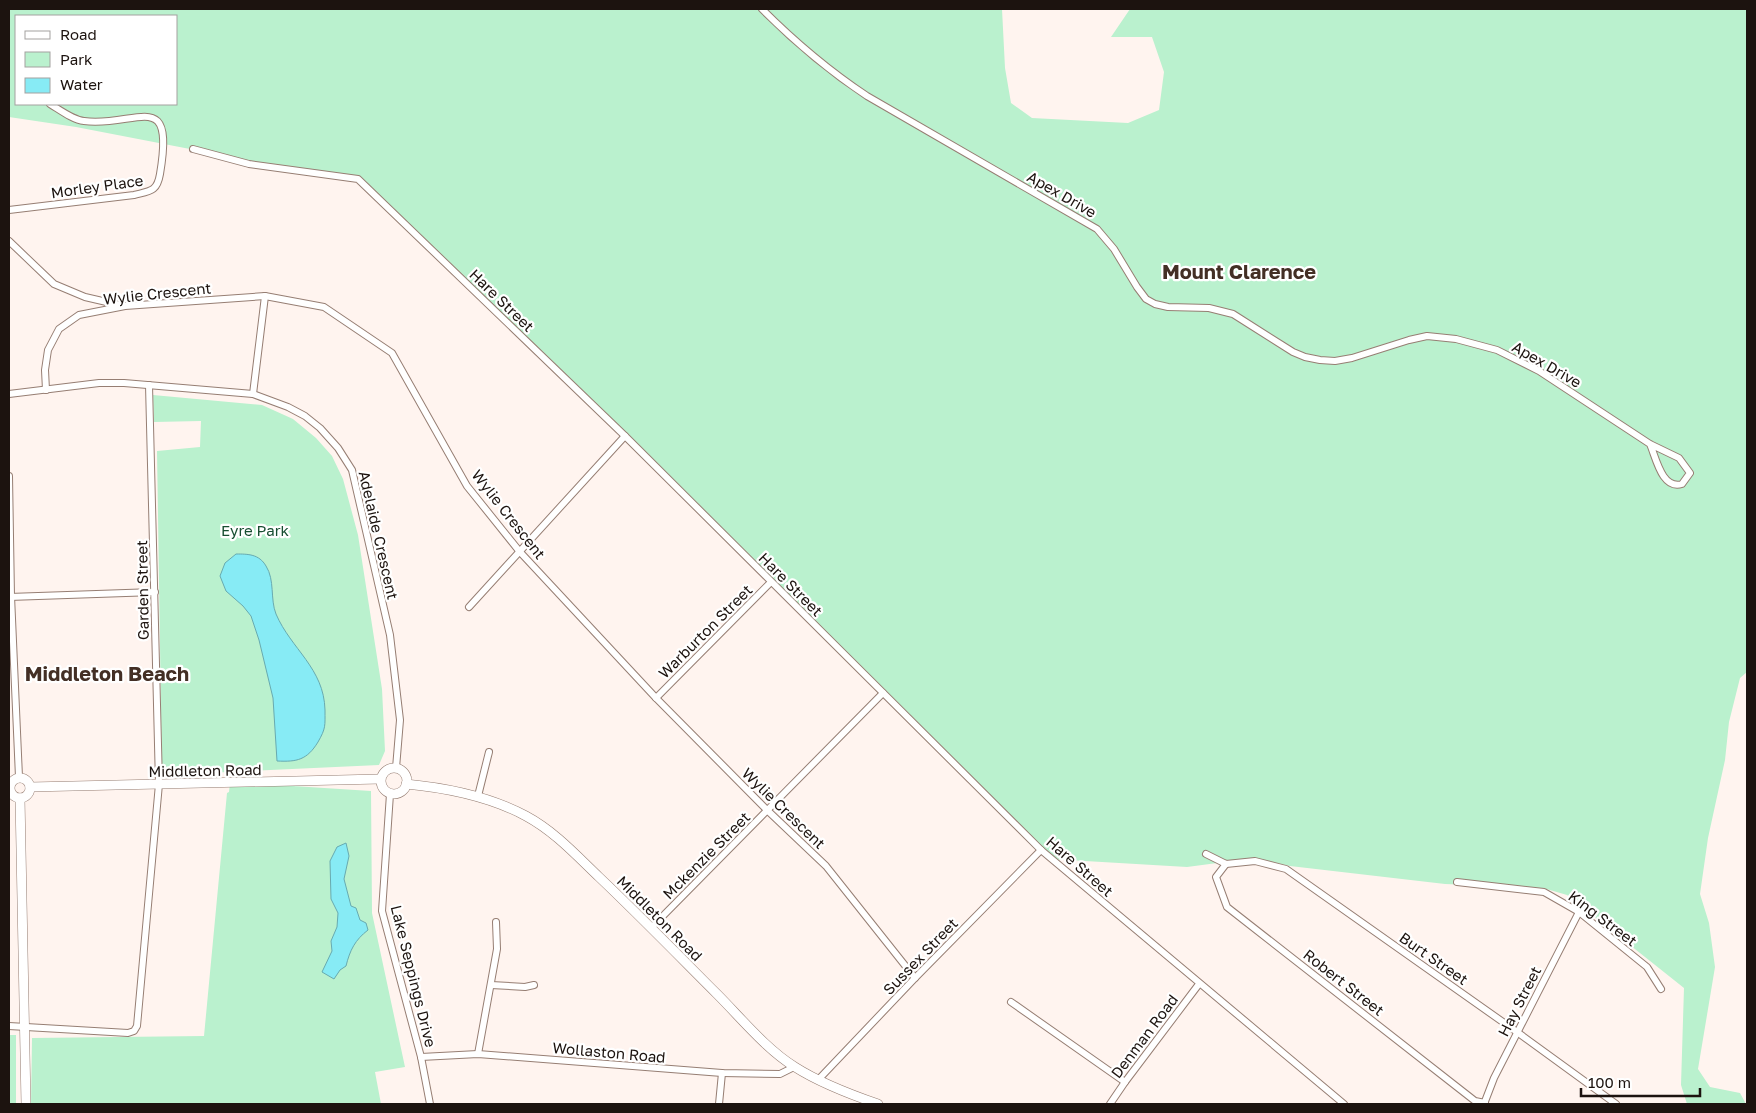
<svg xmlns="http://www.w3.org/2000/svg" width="1756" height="1113" viewBox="0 0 1756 1113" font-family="'Golos Text',sans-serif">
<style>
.green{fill:#baf1ce;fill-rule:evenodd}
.water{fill:#87ebf5;stroke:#67aab0}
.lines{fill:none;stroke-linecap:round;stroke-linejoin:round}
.minor-casing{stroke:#967e73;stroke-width:8}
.secondary-casing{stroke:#967e73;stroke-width:10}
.minor{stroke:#fff;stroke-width:6}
.secondary{stroke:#fff;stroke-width:9}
.labels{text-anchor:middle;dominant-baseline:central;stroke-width:4.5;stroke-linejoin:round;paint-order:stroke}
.street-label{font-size:15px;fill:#1c130f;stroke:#fff}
.park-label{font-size:15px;fill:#174e31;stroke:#fff}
.district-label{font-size:20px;font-weight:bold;fill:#432f25;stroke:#fff}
</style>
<rect width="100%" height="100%" fill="#fff4ef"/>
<g class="green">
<path d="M9,9H1002L1005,68L1011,103L1032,118L1128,123L1159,110L1164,72L1152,37H1111L1130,9H1747V672L1740,678L1729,722L1725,760L1708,838L1700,894L1709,923L1715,967L1698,1069L1710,1087L1740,1093L1746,1104H1687L1681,1085L1684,988L1567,895L1543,888L1445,884L1290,866L1255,858L1187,867L1051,859L883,693L774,580L619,434L361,182L76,127L9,117ZM16,16H176V104H16Z"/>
<polygon points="153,395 262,405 293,419 316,438 332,456 343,479 358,535 382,689 385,751 379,765 162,775 157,451 200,447 201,421 154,422"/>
<polygon points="230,782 371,791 372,913 405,1067 375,1072 381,1104 31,1104 32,1038 204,1036 227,793 229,792"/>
<rect x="9" y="1035" width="7" height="69"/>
</g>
<g class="water">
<path d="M236,554C248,554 259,554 266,566C275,580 270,599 276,614C291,649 324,668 325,710C325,726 326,728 318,742C307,760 297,762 277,761L273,698L259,640L251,616L243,606L226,591L220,576L225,563Z"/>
<path d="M346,843L349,856L344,879L351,906L356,908L360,920L366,923L368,930C355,940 350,950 346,966L340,970L334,979L322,972L332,951L331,941L337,927L338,913L331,899L330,861L337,847Z"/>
</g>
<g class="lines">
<g class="minor-casing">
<g id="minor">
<path d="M762,9C794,41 828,70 867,96L1097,229L1114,249L1137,287L1146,299L1155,304L1168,307L1209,308L1233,314L1293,352L1305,357L1320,360L1335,361L1352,358L1409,340L1427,336L1456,339L1497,350L1539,371L1650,444L1679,458L1690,473L1682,484C1662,490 1656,458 1650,444"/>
<polyline points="193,149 249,164 358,179 625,436 1041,850 1344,1104"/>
<path d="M9,210L134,195C150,191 157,192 160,174C175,85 136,128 84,121C73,120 60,110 50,104"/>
<polyline points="9,241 54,284 85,297 124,306"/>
<polyline points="46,390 45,370 48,350 59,329 79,315 125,306 265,296 324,307 392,353 467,486 520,552 656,698 767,810 826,866 915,978"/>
<polyline points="9,394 99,383 124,383 253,394 288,407 305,416 320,428 338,448 352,470 390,635 400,720 396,768"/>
<polyline points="253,394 265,296"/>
<polyline points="9,476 11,596 19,777"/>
<polyline points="9,597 155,592"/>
<polyline points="469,607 625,436"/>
<polyline points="656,698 771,582"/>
<polyline points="390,794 382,911 421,1057 430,1104"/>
<polyline points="478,796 489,752"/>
<polyline points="1206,854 1226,864 1255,861 1286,869 1517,1032 1616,1104"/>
<polyline points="1226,864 1216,877 1227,907 1475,1101 1485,1103"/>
<polyline points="1457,882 1544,892 1579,912 1647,967 1661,989"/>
<polyline points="652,927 883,693"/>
<polyline points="491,985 525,987 534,985"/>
<polyline points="1011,1002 1125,1082"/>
<polyline points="9,1026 128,1033 134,1031 137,1026 159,784 149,385"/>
<polyline points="478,1054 497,949 496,922"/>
<polyline points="421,1057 478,1054 722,1073 780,1074 794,1067"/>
<polyline points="818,1080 915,978 1041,850"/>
<polyline points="719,1104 722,1073"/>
<polyline points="1110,1104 1125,1082 1199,984"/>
<polyline points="1484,1104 1494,1078 1579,912"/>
</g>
</g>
<g class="secondary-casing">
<g id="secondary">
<circle cx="394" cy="781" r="13"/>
<circle cx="20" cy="788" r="10"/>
<path d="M406,784C448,788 489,796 526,816C554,831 576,855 599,877C639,915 678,955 717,994C741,1018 766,1049 795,1067C820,1083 849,1094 878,1104"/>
<polyline points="30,787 380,779"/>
<polyline points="20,798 26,1104"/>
</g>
</g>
<use href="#minor" class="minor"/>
<use href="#secondary" class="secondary"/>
</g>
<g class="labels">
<g class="street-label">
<text transform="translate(97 186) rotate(-8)">Morley Place</text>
<text transform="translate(1062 194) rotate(30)">Apex Drive</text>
<text transform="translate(157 293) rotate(-6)">Wylie Crescent</text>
<text transform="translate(502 300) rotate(44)">Hare Street</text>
<text transform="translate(1547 364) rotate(30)">Apex Drive</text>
<text transform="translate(509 514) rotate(52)">Wylie Crescent</text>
<text transform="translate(379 535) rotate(77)">Adelaide Crescent</text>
<text transform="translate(791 584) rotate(45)">Hare Street</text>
<text transform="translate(142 590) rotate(-91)">Garden Street</text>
<text transform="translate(705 631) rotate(-45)">Warburton Street</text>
<text transform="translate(205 770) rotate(-1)">Middleton Road</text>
<text transform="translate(784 808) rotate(44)">Wylie Crescent</text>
<text transform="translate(706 855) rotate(-45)">Mckenzie Street</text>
<text transform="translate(1080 866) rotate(41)">Hare Street</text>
<text transform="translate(660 918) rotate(45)">Middleton Road</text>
<text transform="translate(1603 918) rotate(37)">King Street</text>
<text transform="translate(920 956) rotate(-46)">Sussex Street</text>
<text transform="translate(1434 958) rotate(35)">Burt Street</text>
<text transform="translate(414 976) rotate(76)">Lake Seppings Drive</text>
<text transform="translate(1344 982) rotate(38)">Robert Street</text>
<text transform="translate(1519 1001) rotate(-63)">Hay Street</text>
<text transform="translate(1144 1036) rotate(-53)">Denman Road</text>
<text transform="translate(609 1052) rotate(5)">Wollaston Road</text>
</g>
<g class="park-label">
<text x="255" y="530">Eyre Park</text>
</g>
<g class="district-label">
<text x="1239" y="271">Mount Clarence</text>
<text x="107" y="673">Middleton Beach</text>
</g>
</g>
<rect width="1756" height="1113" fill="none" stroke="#1c130f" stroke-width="20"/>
<rect x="15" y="15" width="162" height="90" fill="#ffffff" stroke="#a4a19f"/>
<rect x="25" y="31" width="25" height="8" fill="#ffffff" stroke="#a4a19f"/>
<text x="60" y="40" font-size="15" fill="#1c130f">Road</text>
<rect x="25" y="52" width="25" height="15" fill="#baf1ce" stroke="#a4a19f"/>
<text x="60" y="65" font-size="15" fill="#1c130f">Park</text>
<rect x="25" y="78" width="25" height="15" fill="#87ebf5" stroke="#a4a19f"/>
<text x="60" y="90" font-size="15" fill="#1c130f">Water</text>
<path d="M1581 1088v8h119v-8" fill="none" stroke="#1c130f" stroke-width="2.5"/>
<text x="1588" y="1088" font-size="15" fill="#1c130f" stroke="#ffffff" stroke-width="4" paint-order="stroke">100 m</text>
</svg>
